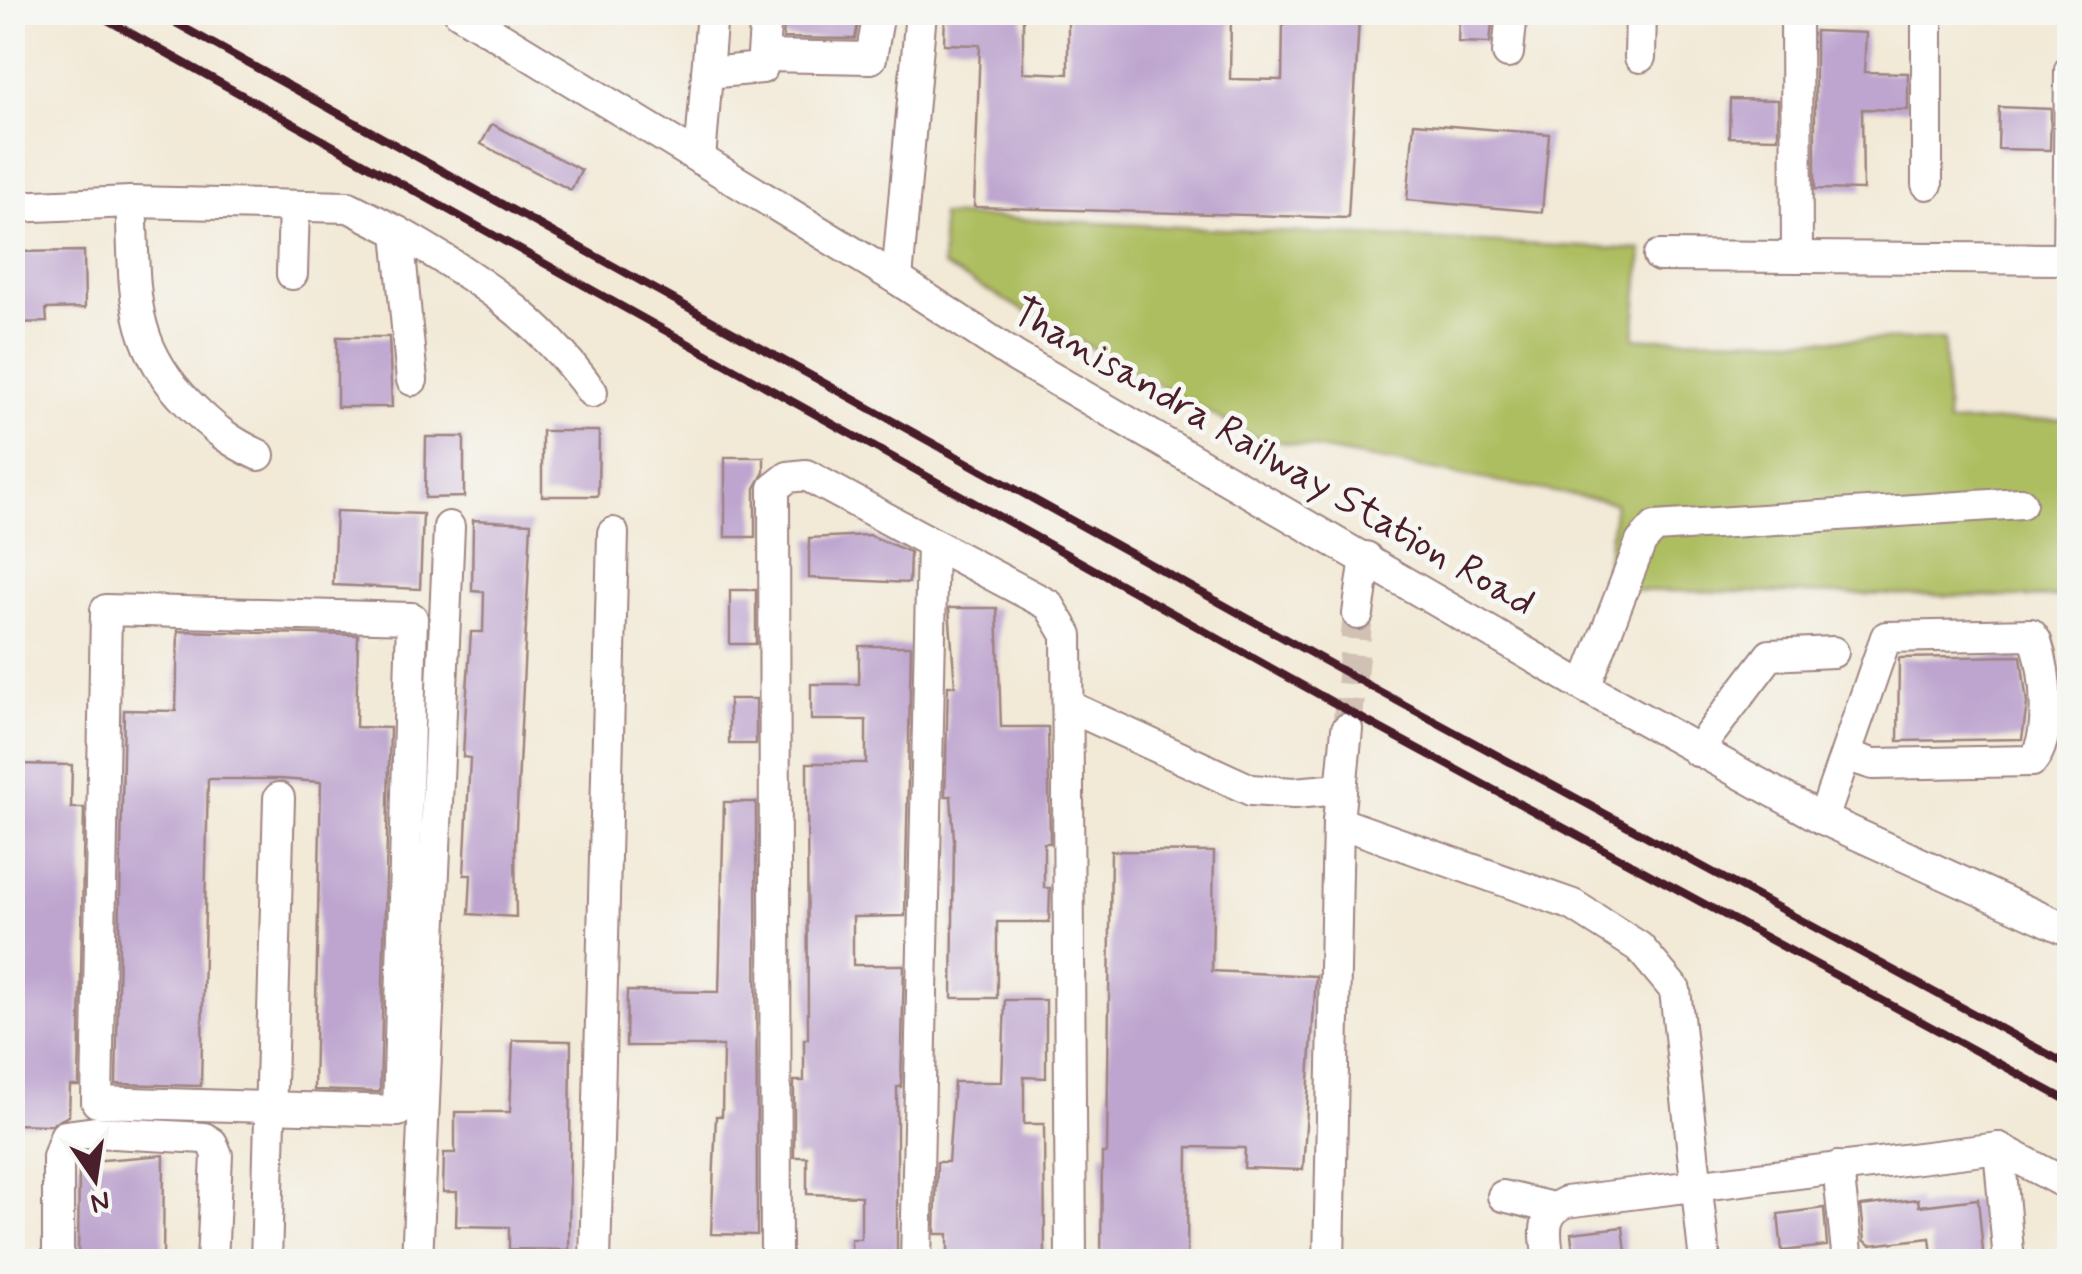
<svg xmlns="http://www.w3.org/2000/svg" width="2082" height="1274" viewBox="0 0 2082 1274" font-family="Mynerve,sans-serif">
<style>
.green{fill:#adbe61;stroke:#7c6e46;stroke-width:2.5}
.building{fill:#bea5cf}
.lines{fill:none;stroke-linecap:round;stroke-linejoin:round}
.minor-tunnel{stroke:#d0c1b4;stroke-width:30;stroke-dasharray:30 15;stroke-linecap:butt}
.minor-casing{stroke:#9e8480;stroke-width:34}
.minor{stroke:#fff;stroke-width:30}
.rail{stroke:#4a1f2b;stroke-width:8}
.labels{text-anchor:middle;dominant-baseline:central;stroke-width:10;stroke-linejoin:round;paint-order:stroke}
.street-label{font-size:40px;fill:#4a1f2b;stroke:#f6f6f2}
</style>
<rect width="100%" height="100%" fill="#f6f6f2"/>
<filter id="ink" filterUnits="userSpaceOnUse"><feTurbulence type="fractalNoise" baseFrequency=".01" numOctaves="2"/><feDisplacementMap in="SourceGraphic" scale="20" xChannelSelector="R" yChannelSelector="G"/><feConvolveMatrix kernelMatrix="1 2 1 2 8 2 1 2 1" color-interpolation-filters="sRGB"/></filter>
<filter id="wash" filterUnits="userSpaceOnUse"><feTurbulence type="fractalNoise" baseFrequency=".0048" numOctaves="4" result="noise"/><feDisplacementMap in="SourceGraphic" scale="40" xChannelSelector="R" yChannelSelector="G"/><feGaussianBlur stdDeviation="2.25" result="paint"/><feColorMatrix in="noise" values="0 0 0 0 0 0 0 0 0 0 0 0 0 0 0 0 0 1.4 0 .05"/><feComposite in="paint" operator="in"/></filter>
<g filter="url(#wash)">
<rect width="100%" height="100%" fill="#f2e9d6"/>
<polygon class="green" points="941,215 1642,250 1634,338 1944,340 1947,423 2069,419 2069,598 1603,590 1615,503 1253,437 943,266"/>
<g id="blocks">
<g class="building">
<polygon points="785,12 860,12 855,39 783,38"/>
<polygon points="945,12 1023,12 1023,72 1068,74 1068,12 1231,15 1230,79 1282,80 1283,21 1359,19 1348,218 974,207 980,45 944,44"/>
<polygon points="1469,12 1493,12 1490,43 1458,42 1459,18 1469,19"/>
<polygon points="1815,31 1866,33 1864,72 1908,73 1908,110 1862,109 1863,190 1815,189"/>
<polygon points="1730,99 1778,100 1778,138 1729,137"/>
<polygon points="1999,107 2051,109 2050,150 1998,149"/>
<polygon points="1414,123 1549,134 1542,212 1407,200"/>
<polygon points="492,124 581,170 571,190 481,144"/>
<polygon points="84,251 85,308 46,309 47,322 12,323 12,252"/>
<polygon points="337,337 389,337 392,407 337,407"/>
<polygon points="542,431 599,431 598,496 542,496"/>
<polygon points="426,437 464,437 464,497 425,498"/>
<polygon points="725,457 764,457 764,472 755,488 755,537 725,537"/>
<polygon points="336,511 423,514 420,589 333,585"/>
<polygon points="473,520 531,523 515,848 516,917 469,914 471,875 464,875 470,758 463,757 465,720 471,632 483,632 484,592 472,591"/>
<polygon points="869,535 910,552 909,583 809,578 809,538"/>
<rect x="730" y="590" width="26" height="54"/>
<polygon points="949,608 997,608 1001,727 1048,727 1050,843 1044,843 1044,888 1050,888 1049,922 997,922 997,998 952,998 954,839 951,796 945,796 948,686 955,686"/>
<polygon points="178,631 358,635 356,727 390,728 380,1092 314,1090 321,782 280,779 208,779 201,1086 116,1084 124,710 176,711"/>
<polygon points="859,646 911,646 905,916 853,917 853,965 904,965 901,1087 897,1087 897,1262 851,1262 851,1239 861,1239 861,1196 807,1194 807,1157 794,1157 794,1081 804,1081 804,1039 808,1039 807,763 866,763 866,720 811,720 811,684 859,684"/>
<polygon points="2021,656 2027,704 2022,739 1898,741 1899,658"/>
<rect x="729" y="699" width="27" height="45"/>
<polygon points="12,764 72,765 71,808 84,808 79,1086 70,1086 69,1116 50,1125 12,1124"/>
<polygon points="724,802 756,802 757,1235 711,1234 716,1116 722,1116 723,1046 626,1046 627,991 719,992"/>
<polygon points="1111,851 1214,852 1212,971 1316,976 1303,1170 1244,1168 1245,1148 1188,1147 1187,1262 1101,1262 1102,1153 1107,1153"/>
<polygon points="1005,1000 1046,1000 1046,1078 1024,1077 1024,1124 1044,1124 1045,1262 948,1262 948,1234 935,1234 937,1162 948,1162 954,1082 1002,1082"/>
<polygon points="513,1040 571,1041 569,1250 509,1249 509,1227 456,1226 457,1192 443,1192 444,1153 455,1153 455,1112 510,1112"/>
<polygon points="164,1155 163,1262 78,1262 79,1162"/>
<polygon points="1918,1199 1919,1206 1978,1199 1984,1262 1933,1262 1930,1238 1871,1245 1865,1241 1861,1206"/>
<polygon points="1824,1208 1827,1246 1782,1251 1778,1214"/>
<polygon points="1623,1227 1627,1262 1574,1262 1571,1233"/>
</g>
</g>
</g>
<g filter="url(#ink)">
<use href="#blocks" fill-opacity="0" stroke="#9e8480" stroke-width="2.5"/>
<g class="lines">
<polyline class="minor-tunnel" points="1347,729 1358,614"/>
<g class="minor-casing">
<g id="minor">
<polyline points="459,12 897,279 1016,357 1585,687 1823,819 2070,931"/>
<polyline points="1796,12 1797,257"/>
<polyline points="1927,12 1927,184"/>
<polyline points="1508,53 1512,12"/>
<polyline points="763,56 871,58 879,12"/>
<polyline points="1640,57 1641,12"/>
<polyline points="707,73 762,68 766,12"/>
<polyline points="700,159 712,12"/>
<path d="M131,202C136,285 126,342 190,405C213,428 230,442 259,455"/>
<polyline points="12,207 131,202 349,207 398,232 412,380"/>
<path d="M398,232C477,277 538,317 592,392"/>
<polyline points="1659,256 2070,259"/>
<polyline points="2068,259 2070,70"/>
<polyline points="292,274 294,206"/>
<polyline points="897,279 921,12"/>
<polyline points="932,543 1049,605 1067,635 1071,1262"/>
<polygon points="106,610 412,618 398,1111 97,1102"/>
<polyline points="1358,614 1366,557"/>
<polyline points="1585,687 1641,542 1655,527 2021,503"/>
<polyline points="1068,706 1251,790 1294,793 1341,789"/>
<polyline points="1697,751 1770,655 1833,652"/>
<path d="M1823,819L1886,637L2031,634L2036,641C2046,671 2053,737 2032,761L1873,764L1848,756"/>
<polyline points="1338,822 1573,905 1639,947 1675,990 1705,1262"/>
<polyline points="1999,1148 2009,1262"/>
<polyline points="1838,1167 1848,1262"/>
<polyline points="1503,1196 1553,1208"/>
<polyline points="58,1262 58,1157 65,1136 95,1132 204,1138 212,1143 217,1155 212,1262"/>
<polyline points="266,1262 279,798"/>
<polyline points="417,1262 449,527"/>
<polyline points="595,1262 613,533"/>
<polyline points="776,1262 774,488 788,477 806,475 932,543 916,1262"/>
<polyline points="1329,1262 1338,822 1347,729"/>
<path d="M1549,1262C1546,1236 1539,1214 1566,1202L1999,1148L2070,1186"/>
</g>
</g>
<use href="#minor" class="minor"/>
<g class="rail">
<polyline points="93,12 1352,713 2070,1102"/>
<polyline points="156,12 1379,691 2070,1066"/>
</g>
</g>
</g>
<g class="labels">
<g class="street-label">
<text transform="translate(1273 458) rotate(30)">Thanisandra Railway Station Road</text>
</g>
</g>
<rect width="2082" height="1274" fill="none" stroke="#f6f6f2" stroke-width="50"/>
<g transform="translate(95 1179) rotate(167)" stroke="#f6f6f2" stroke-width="8" paint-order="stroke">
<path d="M0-8L18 38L0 25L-18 38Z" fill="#4a1f2b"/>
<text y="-15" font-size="28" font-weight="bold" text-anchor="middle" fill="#4a1f2b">N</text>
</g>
</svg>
